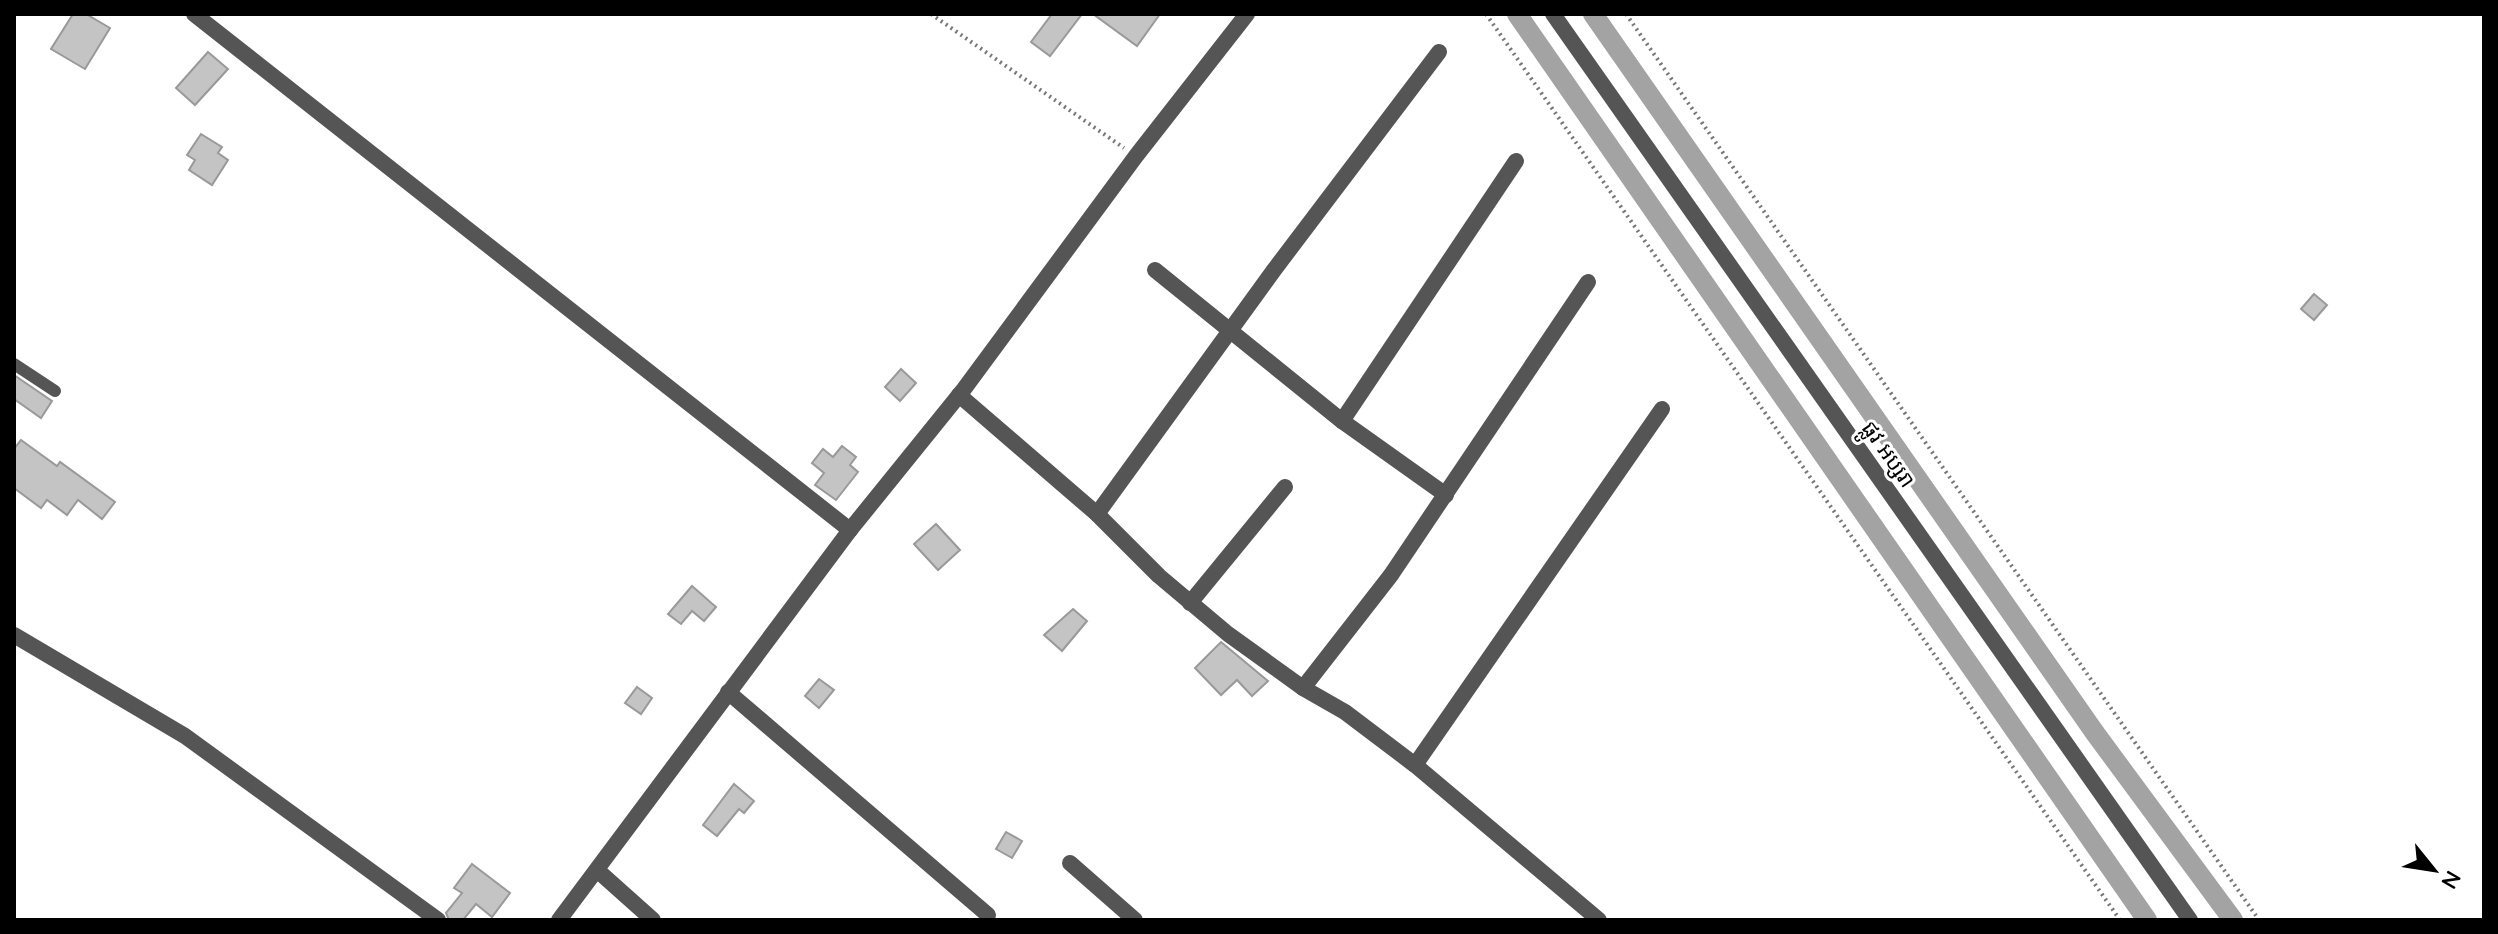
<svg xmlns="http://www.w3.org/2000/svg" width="2498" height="934" viewBox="0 0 2498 934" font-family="Quicksand,'Noto Sans Khmer',sans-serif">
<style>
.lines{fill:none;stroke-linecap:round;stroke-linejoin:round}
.canal{stroke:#a3a3a3;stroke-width:20}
.building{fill:#c4c4c4;stroke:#999;stroke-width:2}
.path{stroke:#777;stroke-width:4;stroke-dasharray:2 4;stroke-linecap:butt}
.service{stroke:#555;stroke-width:12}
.minor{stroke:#555;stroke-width:16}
.tertiary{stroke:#555;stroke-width:16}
.labels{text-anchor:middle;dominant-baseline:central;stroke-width:6;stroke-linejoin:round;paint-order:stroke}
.street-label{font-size:22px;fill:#000;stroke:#fff}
</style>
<rect width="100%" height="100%" fill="#fff"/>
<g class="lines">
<g class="canal">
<polyline points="1517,14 2147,920"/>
<polyline points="1593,14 2095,733 2233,920"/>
</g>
</g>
<g class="building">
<polygon points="73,14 86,14 110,28 85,69 51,49"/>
<polygon points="1052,14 1082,14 1050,56 1031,42"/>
<polygon points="1093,14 1160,14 1137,46"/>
<polygon points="208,52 228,69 195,105 176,88"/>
<polygon points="201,134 222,147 218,153 228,160 212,185 189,170 195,160 187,155"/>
<polygon points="2314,294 2327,305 2314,320 2301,309"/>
<polygon points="901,369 916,383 900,401 885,387"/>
<polygon points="14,375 52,401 41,418 14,399"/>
<polygon points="21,440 57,466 60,462 115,502 102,519 78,500 67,515 47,500 41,508 14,488 14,449"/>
<polygon points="842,446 856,457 850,465 858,472 836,500 815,485 824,473 812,463 823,449 833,457"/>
<polygon points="936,524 960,550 938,570 914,544"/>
<polygon points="692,586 716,607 704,621 692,611 681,624 668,614"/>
<polygon points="1073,609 1087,621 1062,651 1044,635"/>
<polygon points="1221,642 1268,681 1252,696 1237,680 1221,695 1195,668"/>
<polygon points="819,679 834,690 819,708 805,696"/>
<polygon points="637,687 652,698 641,714 625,703"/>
<polygon points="734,784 754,801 744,813 739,809 717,836 703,825"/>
<polygon points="1006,832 1022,841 1012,858 996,849"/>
<polygon points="472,864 510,893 492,917 476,904 463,920 449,920 446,913 462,893 454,888"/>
</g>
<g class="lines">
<g class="path">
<polyline points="931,14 1124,148"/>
<polyline points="1486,14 2120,920"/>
<polyline points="1626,14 2259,920"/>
</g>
<polyline class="service" points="14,364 55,391"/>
<g class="minor">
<polyline points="194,14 850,530"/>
<polyline points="1155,270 1342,421 1446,495"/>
<polyline points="959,395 1097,514 1159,576 1228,634 1303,688 1345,712 1415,765 1599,920"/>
<polyline points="1342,421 1516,161"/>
<polyline points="1097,514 1274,270 1439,52"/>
<polyline points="1190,603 1285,487"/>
<polyline points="14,635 185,736 438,920"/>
<polyline points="1303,688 1391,575 1588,282"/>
<polyline points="728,692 988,915"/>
<polyline points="1415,765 1662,409"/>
<polyline points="1070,863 1135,920"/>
<polyline points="597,870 653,920"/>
<polyline points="559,920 850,530 964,389 1136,156 1247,14"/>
</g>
<polyline class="tertiary" points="1553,14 2190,920"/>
</g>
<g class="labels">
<g class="street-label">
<text transform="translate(1889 454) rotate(55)">ផ្លូវ អប្សរា</text>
</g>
</g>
<rect width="2498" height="934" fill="none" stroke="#000000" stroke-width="32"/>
<g transform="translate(2434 870) rotate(120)" stroke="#ffffff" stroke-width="6" paint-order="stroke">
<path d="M0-6L14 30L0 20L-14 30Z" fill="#000000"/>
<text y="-12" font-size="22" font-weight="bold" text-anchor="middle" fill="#000000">N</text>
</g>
</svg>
